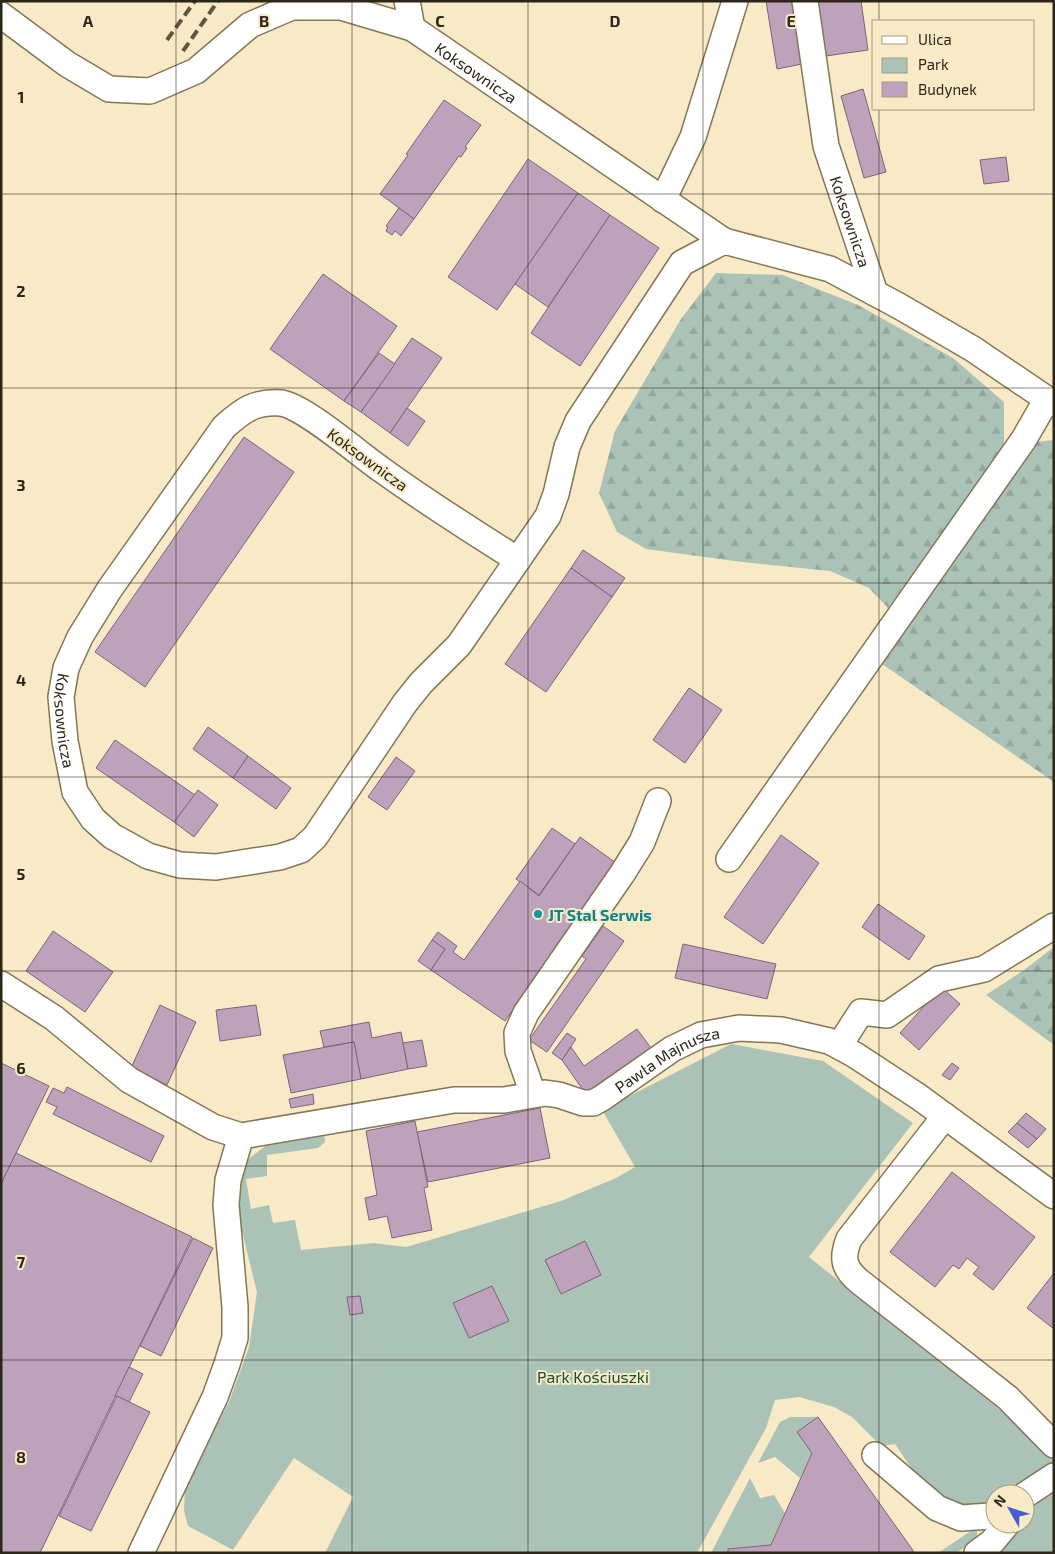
<svg xmlns="http://www.w3.org/2000/svg" width="1055" height="1554" viewBox="0 0 1055 1554" font-family="'Exo 2',sans-serif">
<style>
.green{fill:#abc3b6}
.forest{fill:url(#forest-firs)}
.building{fill:#bea2bc;stroke:#7d637c}
.lines{fill:none;stroke-linecap:round;stroke-linejoin:round}
.minor-casing{stroke:#847756;stroke-width:28}
.minor{stroke:#fff;stroke-width:25}
.rail{stroke:#5e5644;stroke-width:4;stroke-dasharray:10 5;stroke-linecap:butt}
.grid{fill:none;stroke:#2c2619;stroke-width:1;stroke-opacity:0.55}
.culture-dot{fill:#0f9aa8;stroke:#f8eac6;stroke-width:2}
.labels{text-anchor:middle;dominant-baseline:central;stroke-width:4;stroke-linejoin:round;paint-order:stroke}
.street-label{font-size:16px;fill:#2c2619;stroke:#f8eac6}
.culture-label{font-size:16px;font-weight:bold;fill:#0d838f;stroke:#f8eac6;text-anchor:start}
.park-label{font-size:16px;fill:#114f36;stroke:#f8eac6}
.grid-label{font-size:16px;text-anchor:middle;font-weight:bold;fill:#2c2619;stroke:#f8eac6;stroke-width:4;stroke-linejoin:round;paint-order:stroke}
</style>
<defs>
<pattern id="forest-firs" width="22" height="20" patternUnits="userSpaceOnUse" patternTransform="scale(1.25)"><rect width="22" height="20" fill="#abc3b6"/><path d="M5 1l3.5 6h-7zM16 11l3.5 6h-7z" fill="#93a79c"/></pattern>
</defs>
<rect width="100%" height="100%" fill="#f8eac6"/>
<g class="green">
<polygon points="731,1044 823,1061 913,1123 809,1257 1054,1453 1054,1463 1010,1493 995,1494 995,1500 993,1501 968,1506 942,1500 924,1487 895,1444 881,1446 852,1417 834,1407 799,1397 775,1400 766,1428 697,1553 325,1553 353,1497 294,1458 233,1550 188,1526 184,1511 185,1486 229,1402 249,1347 257,1292 238,1215 238,1186 247,1160 268,1144 324,1133 325,1142 318,1148 267,1155 267,1176 246,1179 251,1209 269,1205 273,1223 295,1220 301,1250 374,1243 406,1247 561,1201 616,1178 635,1167 602,1110"/>
<polygon points="790,1417 818,1417 797,1432 812,1453 800,1478 775,1457 758,1463 780,1422"/>
<polygon points="750,1478 760,1498 774,1495 785,1513 771,1545 728,1549 728,1553 711,1553"/>
<path d="M1054,1488V1553H989L1016,1524H1025C1025,1502 1037,1499 1054,1488Z"/>
<polygon points="977,1527 977,1540 956,1553 938,1553"/>
</g>
<g class="forest">
<polygon points="716,273 783,275 858,305 953,358 1004,402 1004,447 888,608 869,588 830,571 742,562 646,549 617,532 599,493 615,431 681,319"/>
<polygon points="1054,440 1054,782 882,664 1036,442"/>
<polygon points="1054,947 1054,1045 986,995 1024,970"/>
</g>
<g class="building">
<polygon points="766,1 792,1 802,64 777,69"/>
<polygon points="811,1 861,1 868,50 819,57"/>
<polygon points="863,89 886,172 864,178 841,96"/>
<polygon points="444,100 481,125 465,147 467,148 461,157 459,156 414,219 380,194 408,155 406,154"/>
<polygon points="1006,157 1009,181 984,184 980,160"/>
<polygon points="528,159 578,193 497,310 448,277"/>
<polygon points="578,193 610,215 548,307 515,284"/>
<polygon points="399,208 414,219 401,236 395,231 392,235 386,231 388,227 386,226"/>
<polygon points="610,215 659,248 580,366 531,333"/>
<polygon points="323,274 397,326 344,401 270,349"/>
<polygon points="412,338 442,358 390,433 361,412"/>
<polygon points="379,353 395,364 361,412 344,401"/>
<polygon points="407,408 425,421 408,446 390,433"/>
<polygon points="244,437 294,472 145,687 95,652"/>
<polygon points="583,550 625,578 612,597 571,568"/>
<polygon points="571,568 612,597 546,692 505,664"/>
<polygon points="689,688 722,710 685,763 653,740"/>
<polygon points="208,727 248,756 233,778 193,749"/>
<polygon points="115,740 195,795 174,822 96,768"/>
<polygon points="248,756 291,788 276,809 233,778"/>
<polygon points="396,757 415,771 387,810 368,797"/>
<polygon points="198,790 218,805 194,837 174,822"/>
<polygon points="552,828 575,844 539,895 516,879"/>
<polygon points="781,835 819,863 763,944 724,917"/>
<polygon points="580,837 616,863 505,1021 431,970 445,949 432,940 438,932 457,946 453,952 464,960 520,881 539,896"/>
<polygon points="878,904 925,936 909,960 862,927"/>
<polygon points="603,926 624,941 547,1052 529,1040 586,959 582,956"/>
<polygon points="53,931 113,972 85,1012 26,971"/>
<polygon points="432,940 445,949 431,970 418,961"/>
<polygon points="683,944 776,964 767,999 675,978"/>
<polygon points="941,987 960,1004 919,1050 900,1033"/>
<polygon points="160,1005 196,1022 167,1085 131,1068"/>
<polygon points="256,1005 261,1035 220,1041 216,1010"/>
<polygon points="369,1022 372,1038 401,1032 408,1069 361,1079 354,1042 324,1047 320,1031"/>
<polygon points="637,1029 651,1048 585,1093 562,1060 571,1047 584,1066"/>
<polygon points="567,1033 576,1039 562,1060 552,1053"/>
<polygon points="422,1040 427,1066 408,1069 403,1043"/>
<polygon points="354,1042 361,1079 291,1093 283,1055"/>
<polygon points="1,1063 49,1086 1,1184"/>
<polygon points="952,1063 959,1068 950,1080 942,1075"/>
<polygon points="67,1087 164,1136 151,1162 53,1114 57,1107 46,1102 53,1088 64,1093"/>
<polygon points="313,1094 314,1104 291,1108 289,1099"/>
<polygon points="540,1108 550,1158 428,1182 417,1132"/>
<polygon points="1026,1113 1046,1129 1037,1139 1017,1123"/>
<polygon points="415,1121 428,1187 424,1188 432,1230 392,1238 387,1216 369,1220 365,1198 377,1195 366,1131"/>
<polygon points="1017,1123 1037,1139 1028,1148 1008,1132"/>
<polygon points="16,1153 192,1237 40,1553 1,1553 1,1184"/>
<polygon points="952,1172 1035,1237 993,1290 973,1274 979,1267 967,1258 959,1269 953,1265 935,1287 890,1252"/>
<polygon points="193,1238 213,1248 161,1356 140,1346"/>
<polygon points="585,1241 601,1275 561,1294 545,1260"/>
<polygon points="1054,1273 1054,1329 1027,1308"/>
<polygon points="492,1286 509,1321 469,1338 453,1303"/>
<polygon points="360,1296 363,1313 350,1315 347,1297"/>
<polygon points="129,1367 143,1374 129,1402 115,1396"/>
<polygon points="117,1396 150,1412 91,1531 59,1516"/>
<polygon points="818,1417 912,1549 914,1553 728,1553 728,1549 771,1545 812,1453 797,1432"/>
</g>
<g class="lines">
<g class="minor-casing">
<g id="minor">
<polyline points="407,1 412,28"/>
<path id="s1" d="M805,1L826,146L875,293"/>
<path id="s2" d="M1,15L67,64L109,89L150,91L196,71L250,25L292,7H341L412,28L724,241"/>
<polyline points="663,200 693,137 735,1"/>
<path id="s3" d="M518,560C472,531 426,502 382,470C360,455 304,406 281,403C255,401 243,410 224,427L109,590L80,637L66,668L61,697L65,741L75,792L93,819L112,836L148,856L180,865L216,867L280,857L301,850L315,837L405,703L421,683L459,645L548,516L556,494L567,447L578,421L682,263L724,241L830,269L899,306L973,349L1054,404"/>
<polyline points="729,859 1024,439 1047,399"/>
<path id="s4" d="M1,984L54,1018L129,1080L213,1127L241,1136L454,1100H504L545,1093L559,1095L583,1103H593L602,1098L672,1049L701,1035L739,1028L781,1030L829,1041L855,1055L919,1097L1054,1196"/>
<polyline points="839,1046 861,1012 887,1015 939,979 984,969 1054,926"/>
<polyline points="533,1094 518,1051 517,1033 526,1013 622,874 642,842 658,801"/>
<path d="M945,1116L849,1239C841,1259 844,1269 860,1282L1008,1398L1054,1445"/>
<polyline points="875,1455 937,1508 961,1518 990,1516 995,1513"/>
<polyline points="1025,1495 1054,1476"/>
<polyline points="141,1553 215,1397 227,1364 235,1338 235,1307 226,1205 228,1180 241,1136"/>
<polyline points="977,1553 992,1542 1007,1524"/>
</g>
</g>
<use href="#minor" class="minor"/>
<g class="rail">
<polyline points="167,40 195,1"/>
<polyline points="183,51 218,1"/>
</g>
</g>
<path class="grid" d="M176,1V1553M352,1V1553M528,1V1553M703,1V1553M879,1V21M879,109V1553M1,194H1054M1,388H1054M1,583H1054M1,777H1054M1,971H1054M1,1166H1054M1,1360H1054"/>
<circle class="culture-dot" cx="538" cy="914" r="5"/>
<g class="labels">
<g class="street-label">
<text stroke="none"><textPath href="#s2" startOffset="540">Koksownicza</textPath></text>
<text stroke="none"><textPath href="#s1" startOffset="226">Koksownicza</textPath></text>
<text transform="translate(368 459) rotate(36)">Koksownicza</text>
<text stroke="none"><textPath href="#s3" startOffset="691">Koksownicza</textPath></text>
<text stroke="none"><textPath href="#s4" startOffset="730">Pawła Majnusza</textPath></text>
</g>
<g class="culture-label">
<text x="548" y="914">JT Stal Serwis</text>
</g>
<g class="park-label">
<text x="593" y="1376">Park Kościuszki</text>
</g>
</g>
<g class="grid-label">
<text x="88" y="27">A</text>
<text x="264" y="27">B</text>
<text x="440" y="27">C</text>
<text x="615" y="27">D</text>
<text x="791" y="27">E</text>
<text x="21" y="103">1</text>
<text x="21" y="297">2</text>
<text x="21" y="491">3</text>
<text x="21" y="686">4</text>
<text x="21" y="880">5</text>
<text x="21" y="1074">6</text>
<text x="21" y="1268">7</text>
<text x="21" y="1463">8</text>
</g>
<rect width="1055" height="1554" fill="none" stroke="#2c2619" stroke-width="5"/>
<rect x="872" y="20" width="162" height="90" fill="#f8eac6" stroke="#a69c81"/>
<rect x="882" y="36" width="25" height="8" fill="#ffffff" stroke="#a69c81"/>
<text x="918" y="45" font-size="15" fill="#2c2619">Ulica</text>
<rect x="882" y="58" width="25" height="15" fill="#abc3b6" stroke="#a69c81"/>
<text x="918" y="70" font-size="15" fill="#2c2619">Park</text>
<rect x="882" y="82" width="25" height="15" fill="#bea2bc" stroke="#a69c81"/>
<text x="918" y="95" font-size="15" fill="#2c2619">Budynek</text>
<g transform="translate(1010 1509) rotate(309)"><circle r="24" fill="#f8eac6" stroke="#a69c81"/>
<path d="M0-4L9 19L0 12L-9 19Z" fill="#475ed2"/>
<text y="-8" font-size="14" font-weight="bold" text-anchor="middle" fill="#2c2619">N</text>
</g>
</svg>
